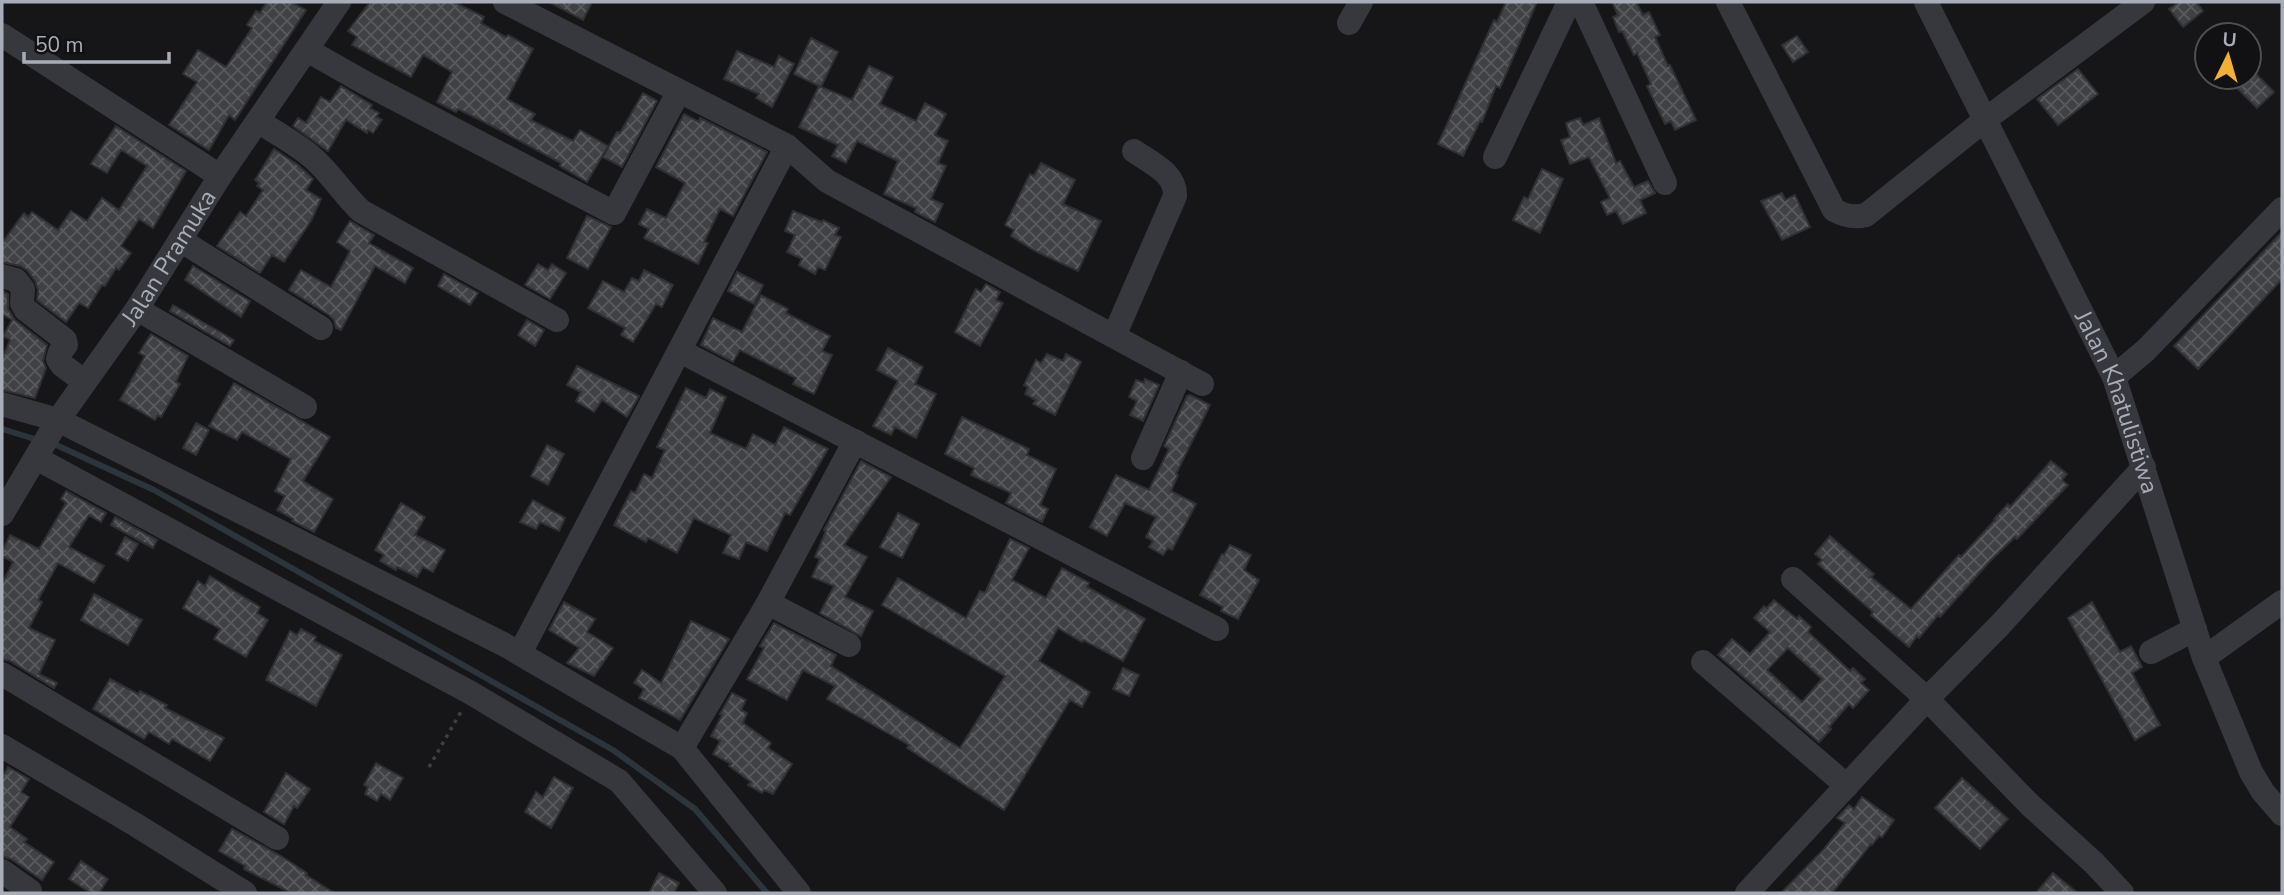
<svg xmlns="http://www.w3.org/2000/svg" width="2284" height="895" viewBox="0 0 2284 895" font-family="'Nunito Sans',sans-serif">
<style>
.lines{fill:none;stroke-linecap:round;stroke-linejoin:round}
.stream{stroke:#2c353c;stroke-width:6}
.building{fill:url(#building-cross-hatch);stroke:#303034;stroke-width:2;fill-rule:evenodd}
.path{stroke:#3d3f44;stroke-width:3.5;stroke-dasharray:3.5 5;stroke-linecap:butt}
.minor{stroke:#37383d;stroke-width:24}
.labels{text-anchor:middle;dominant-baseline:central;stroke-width:6;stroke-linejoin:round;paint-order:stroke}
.street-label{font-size:24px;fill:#a8adb8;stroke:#111113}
</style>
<defs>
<pattern id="building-cross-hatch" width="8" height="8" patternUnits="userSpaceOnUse" patternTransform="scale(1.75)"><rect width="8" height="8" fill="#404145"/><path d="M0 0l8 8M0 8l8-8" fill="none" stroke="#595a5e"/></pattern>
</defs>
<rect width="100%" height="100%" fill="#161618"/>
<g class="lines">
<g class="stream">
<polyline points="2,429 38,440"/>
<polyline points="52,443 154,490 613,750 695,809 767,893"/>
</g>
</g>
<g class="building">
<polygon points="267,2 291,2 306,10 235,120 229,115 209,150 169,125 197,82 183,74 198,50 226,67 252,28 247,25 256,11 260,13"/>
<polygon points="370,2 454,2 484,17 481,23 506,37 508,35 533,49 507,99 535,114 531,120 573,141 580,130 608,146 587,182 560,166 561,163 494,127 458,109 456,112 437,102 452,72 423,55 411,77 352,45 357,37 348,31"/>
<polygon points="549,2 592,2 583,20"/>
<polygon points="1506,2 1537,2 1500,88 1496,86 1482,122 1480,121 1463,156 1438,144 1494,20 1497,22"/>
<polygon points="1612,2 1636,2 1643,15 1649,12 1660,35 1655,37 1668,66 1670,65 1696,120 1675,130 1671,121 1665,124 1647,86 1651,84 1637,53 1634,55 1622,31 1619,32 1613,17 1618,15"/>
<polygon points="2179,2 2196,2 2203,11 2183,27 2169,9"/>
<polygon points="1797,36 1808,52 1793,62 1782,45"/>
<polygon points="811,38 838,52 821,87 794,74"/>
<polygon points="737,51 774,67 779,56 794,64 772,107 756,98 759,94 724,79"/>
<polygon points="869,66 893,77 880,104 916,121 925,103 946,114 935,135 948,141 938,163 946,166 931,199 943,204 935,222 915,212 916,208 884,194 898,161 857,141 846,163 832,156 838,145 799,127 819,86 852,100"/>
<polygon points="2078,69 2098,94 2058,125 2037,99"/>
<polygon points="2252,70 2274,92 2257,108 2235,86 2244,77 2249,77 2249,73"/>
<polygon points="341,86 372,105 370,108 379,113 376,117 382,120 373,133 368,130 367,133 346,120 328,151 293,126 298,118 306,123 321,97 330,102"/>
<polygon points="643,93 657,101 622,167 603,157 617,132 620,133"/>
<polygon points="684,114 699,122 700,118 767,152 733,216 720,209 704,242 708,243 698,264 644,238 649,229 639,224 647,209 666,218 685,183 656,167"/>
<polygon points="1580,118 1583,125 1599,118 1616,163 1620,161 1634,187 1648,181 1655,193 1640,200 1646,213 1623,224 1616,211 1607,215 1601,202 1610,198 1589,157 1570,164 1561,140 1570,137 1566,123"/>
<polygon points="116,126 186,171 153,228 139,219 121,246 131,253 119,270 116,268 105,286 102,285 88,308 79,303 66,322 37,300 38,290 35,281 27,270 20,266 2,262 2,243 24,213 28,217 32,212 58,230 71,211 87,221 102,198 119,210 147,166 121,150 107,173 91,164"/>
<polygon points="274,149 298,165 313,179 306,190 321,199 312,219 284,262 272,255 260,273 217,246 240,212 246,216 263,190 257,186 259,183 255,180"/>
<polygon points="1041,163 1075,180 1063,204 1101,221 1078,271 1037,252 1011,236 1014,230 1005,225 1030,174 1034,176"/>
<polygon points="1542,169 1563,179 1540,233 1513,220 1524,197 1528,199"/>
<polygon points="1782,193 1785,200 1795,195 1810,227 1782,240 1761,201"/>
<polygon points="793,211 822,222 823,220 839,228 835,235 841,237 825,270 818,267 815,274 799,265 802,259 787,252 795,235 785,231"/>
<polygon points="587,216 611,227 588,269 567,258"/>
<polygon points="350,221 374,235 369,243 413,268 405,283 375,266 341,330 336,328 334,320 329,315 289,290 301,270 331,287 350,251 337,242"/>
<polygon points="2282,232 2282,279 2198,369 2174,346"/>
<polygon points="538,264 548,270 552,264 566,273 550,299 525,285"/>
<polygon points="193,266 250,301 241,317 185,280"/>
<polygon points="644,270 673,285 662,307 656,304 633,342 621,335 625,328 588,308 603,281 624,292 632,278 639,281"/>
<polygon points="737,272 763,285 754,304 728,291"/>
<polygon points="444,274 478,293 470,305 438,286"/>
<polygon points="986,284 1000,292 996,300 1003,303 980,346 955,332 976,289 981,292"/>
<polygon points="2,291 8,294 8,309 15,320 47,345 43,361 46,368 35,398 2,390 2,359 10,340 3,336 12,320 2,314"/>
<polygon points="761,295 788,309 786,313 830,336 822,351 832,355 814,394 793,384 796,378 740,350 733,362 701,345 713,318 742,332"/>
<polygon points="173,305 234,340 230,346 170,311"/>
<polygon points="527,320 544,330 535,346 518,335"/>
<polygon points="151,334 188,356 176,382 180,384 161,417 158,415 155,420 120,400 145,356 139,353"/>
<polygon points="888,348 923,367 915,384 936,394 916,438 895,427 891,435 873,426 898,381 877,370"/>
<polygon points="1047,354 1063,361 1066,354 1081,362 1055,415 1033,404 1036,400 1025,394 1028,387 1024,385 1036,360 1041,363"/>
<polygon points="577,366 639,396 627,417 602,400 594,412 579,403 576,401 581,392 567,385"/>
<polygon points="1145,379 1159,385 1143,421 1130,415 1137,401 1129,397 1136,380 1144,383"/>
<polygon points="234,383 330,437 303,481 333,499 314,532 292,521 293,519 277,510 285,496 275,491 291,459 242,432 237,440 209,426"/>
<polygon points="686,388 706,398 710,389 726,397 710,433 746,449 753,434 775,445 784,427 828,449 790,515 785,513 767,551 746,542 739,559 723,553 731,535 694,518 677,553 648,538 646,542 614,525 631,491 635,493 644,474 652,478 665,450 657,447"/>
<polygon points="1190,395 1210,405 1176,474 1178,475 1171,491 1196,504 1172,550 1168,548 1163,555 1149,547 1153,541 1146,537 1156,517 1125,503 1107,536 1090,527 1116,475 1149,490 1169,449 1164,446 1187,396"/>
<polygon points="962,417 1029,449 1027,455 1056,469 1040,505 1048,509 1042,522 1006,503 1011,493 971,475 974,468 945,454"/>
<polygon points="196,423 209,430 196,455 183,448"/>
<polygon points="547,445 564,454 548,485 531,476"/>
<polygon points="861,461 891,477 844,545 867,557 845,597 873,611 861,636 820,613 834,586 812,577 820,559 815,557 826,531 824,530"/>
<polygon points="2051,461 2067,474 2062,480 2068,485 2017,539 2015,537 1990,561 1940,617 1938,615 1919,638 1917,636 1909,647 1871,615 1873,612 1818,564 1822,560 1815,554 1830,536 1874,574 1871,577 1911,609 1959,555 1961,557 1995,520 1994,519 2008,504 2010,507"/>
<polygon points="66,491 106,513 101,522 89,515 69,547 104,566 94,583 58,563 38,600 42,602 29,628 55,640 39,674 57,683 54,688 10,661 2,659 2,584 13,562 2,556 2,552 10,535 39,549 66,503 61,499"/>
<polygon points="533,500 565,518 559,531 540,522 536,529 520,522"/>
<polygon points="401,503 425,517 415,535 445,550 433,572 423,567 417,577 397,567 396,570 380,561 384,555 375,550"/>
<polygon points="898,513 919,524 902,558 880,547"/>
<polygon points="115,517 157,540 153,548 111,525"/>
<polygon points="125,537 138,544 128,561 116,554"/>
<polygon points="1010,539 1029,548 1012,580 1046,598 1062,568 1089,583 1087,587 1145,619 1123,661 1083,640 1082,642 1058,628 1039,661 1090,692 1082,707 1070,700 1004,810 907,748 909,745 827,699 835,686 803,670 787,700 747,679 764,648 760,646 774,623 836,655 831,666 960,748 1005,676 882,605 898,578 966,618 980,591 985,593"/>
<polygon points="1230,545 1251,555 1244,570 1259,580 1238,619 1221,611 1223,607 1200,595 1222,554 1224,555"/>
<polygon points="210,576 260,607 257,613 268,620 246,657 214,639 220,629 183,608 198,581 205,586"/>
<polygon points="94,594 142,620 128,645 81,620"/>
<path d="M1774,600L1797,619L1799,616L1811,627L1808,632L1850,671L1853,668L1865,679L1861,683L1869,690L1853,708L1849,704L1829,727L1831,729L1819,742L1718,655L1732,639L1750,654L1770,632L1754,618L1764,606L1767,608ZM1788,648L1822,679L1802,702L1767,670Z"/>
<polygon points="564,602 595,619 587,632 613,648 594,676 567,663 579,648 549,630"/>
<polygon points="2092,602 2120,652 2131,646 2142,667 2132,673 2160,725 2135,740 2068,618"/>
<polygon points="691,621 729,639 680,720 639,698 644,689 634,683 642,670 661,683"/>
<polygon points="301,629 316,637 314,641 342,655 316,706 266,680 290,631 297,635"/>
<polygon points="1123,668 1139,675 1129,696 1113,689"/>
<polygon points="110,679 138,694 140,691 167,705 165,708 224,738 210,761 172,739 169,744 149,732 144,739 93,709"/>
<polygon points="732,693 746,700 741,710 747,713 743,723 771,743 768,748 792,764 773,794 764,790 762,793 748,785 751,782 729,766 731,764 713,754 720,741 711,736 722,715 720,714"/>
<polygon points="376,763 403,778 390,800 381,794 377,801 365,794 368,787 364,785"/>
<polygon points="8,767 29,779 21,792 29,797 10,827 27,839 24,842 54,862 42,880 11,859 2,856 2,778"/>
<polygon points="286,773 310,789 297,808 294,806 284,824 264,812"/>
<polygon points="554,777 573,788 551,828 525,812 536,792 543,797"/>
<polygon points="1962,778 2008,819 1980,849 1935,808"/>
<polygon points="1862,797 1894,820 1882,837 1879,836 1872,845 1871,844 1832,893 1781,893 1824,849 1845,823 1837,818 1849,805 1854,809"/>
<polygon points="232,829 281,856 307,873 306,875 334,893 291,893 244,869 245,866 219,851"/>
<polygon points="81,861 108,879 99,893 91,893 69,879"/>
<polygon points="659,873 679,883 674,893 649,893"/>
<polygon points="2053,873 2078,893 2036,893"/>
</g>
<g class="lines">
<polyline class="path" points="429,767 462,710"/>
<g class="minor">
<polyline points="505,2 787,146 827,181 1202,384"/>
<polyline points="1581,2 1665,183"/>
<path d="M1728,2L1834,210C1845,216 1854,218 1866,215L1986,119L2143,2"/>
<path id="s1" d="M1926,2L2114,377L2204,658L2251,772L2263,792L2282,814"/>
<polyline points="1349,23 1361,2"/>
<polyline points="2,35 220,176"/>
<polyline points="307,50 367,84 614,213 679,91"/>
<path d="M258,121C276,133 297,144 313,158C331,174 344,195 361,211L557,320"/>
<polyline points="1495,157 1569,2"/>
<polyline points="180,240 321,328"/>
<polyline points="2,276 16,280 23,289 22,303 25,309 65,340 66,345 60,352 58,359 62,365 85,382"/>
<polyline points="137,309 305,407"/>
<path d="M1114,336L1175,196C1176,173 1151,163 1134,151"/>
<polyline points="680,351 1217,629"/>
<polyline points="2114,377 2146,350 2282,209"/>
<polyline points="2,404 58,420 505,645 682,748 799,893"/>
<polyline points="36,458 471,693 619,781 715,893"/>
<polyline points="1143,458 1181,372"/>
<path id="s2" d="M2,514L58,420L137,309L220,176L339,2"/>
<polyline points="768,603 849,645"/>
<polyline points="2151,652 2195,629"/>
<polyline points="520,653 787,146"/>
<polyline points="2204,658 2282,602"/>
<polyline points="1703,662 1847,786"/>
<polyline points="2,674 277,838"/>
<polyline points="2,746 136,825 245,893"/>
<polyline points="682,748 768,603 855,441"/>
<polyline points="2,871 30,891"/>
<polyline points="1747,893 1927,699 1793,579"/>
<polyline points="2122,893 2094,863 2030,805 1927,699 2000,625 2144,467"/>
</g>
</g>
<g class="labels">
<g class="street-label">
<text stroke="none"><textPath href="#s2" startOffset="306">Jalan Pramuka</textPath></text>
<text stroke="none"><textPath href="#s1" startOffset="444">Jalan Khatulistiwa</textPath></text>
</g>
</g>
<rect width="2284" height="895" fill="none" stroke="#a8adb8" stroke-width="7"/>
<g transform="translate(2228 56) rotate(5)"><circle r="33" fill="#111113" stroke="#4d4f55" stroke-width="2"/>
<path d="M0-5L12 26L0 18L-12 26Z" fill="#f2b134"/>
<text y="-10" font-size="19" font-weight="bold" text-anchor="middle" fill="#a8adb8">U</text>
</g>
<path d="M24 52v10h145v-10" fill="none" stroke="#a8adb8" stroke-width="3.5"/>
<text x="35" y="52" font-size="21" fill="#a8adb8" stroke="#111113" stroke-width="5" paint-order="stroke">50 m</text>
</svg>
